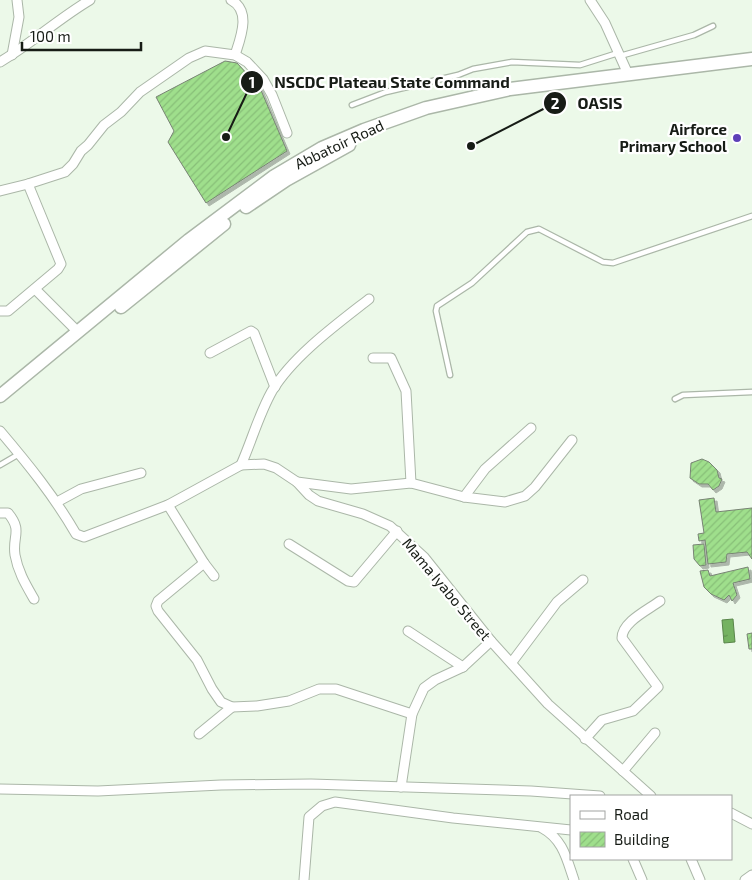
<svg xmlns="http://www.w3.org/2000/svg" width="752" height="880" viewBox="0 0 752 880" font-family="'Exo 2',sans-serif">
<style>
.water{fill:url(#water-ripples);stroke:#59854a}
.building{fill:url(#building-hatch);stroke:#788374;filter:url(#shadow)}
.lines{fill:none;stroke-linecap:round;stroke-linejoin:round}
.lane-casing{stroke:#abb7a8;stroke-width:7}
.street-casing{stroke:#abb7a8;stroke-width:11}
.secondary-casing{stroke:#abb7a8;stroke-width:15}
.lane{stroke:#fff;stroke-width:4.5}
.street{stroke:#fff;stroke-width:9}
.secondary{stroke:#fff;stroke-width:12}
.poi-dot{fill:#5d40b8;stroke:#fff;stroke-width:2}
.labels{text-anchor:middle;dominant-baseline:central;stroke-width:4.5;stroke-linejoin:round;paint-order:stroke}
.poi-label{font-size:15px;font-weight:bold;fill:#171c16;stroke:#fff;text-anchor:end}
.street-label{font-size:15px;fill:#171c16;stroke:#fff}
.leader{fill:none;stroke:#171c16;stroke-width:2}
.callout-dot{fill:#171c16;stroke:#fff;stroke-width:2}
.mark-label{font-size:15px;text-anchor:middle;font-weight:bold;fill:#fff}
.callout-label{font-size:16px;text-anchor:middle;font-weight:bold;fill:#171c16;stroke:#fff;stroke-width:4.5;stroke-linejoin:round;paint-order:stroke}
</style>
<defs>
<pattern id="water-ripples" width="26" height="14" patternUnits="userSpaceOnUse" patternTransform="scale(1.25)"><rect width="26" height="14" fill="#75b261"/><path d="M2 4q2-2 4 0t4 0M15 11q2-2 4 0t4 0" fill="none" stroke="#5f904f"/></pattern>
<pattern id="building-hatch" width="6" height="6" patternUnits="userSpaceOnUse" patternTransform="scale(1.25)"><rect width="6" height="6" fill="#9fdf8c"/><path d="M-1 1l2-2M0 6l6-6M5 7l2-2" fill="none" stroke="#88bf78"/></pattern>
<filter id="shadow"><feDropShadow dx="3" dy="3" stdDeviation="0" flood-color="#0004"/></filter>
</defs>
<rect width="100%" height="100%" fill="#ecf9e9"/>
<polygon class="water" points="733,619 735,642 724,643 722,620"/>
<g class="building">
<polygon points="225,61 237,63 260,88 287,151 206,203 168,142 174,131 156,97"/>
<polygon points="702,459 709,462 717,470 719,478 722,479 719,486 713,490 708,484 699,484 690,478 691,463"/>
<polygon points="714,498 716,512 752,508 752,559 747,552 727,554 726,562 708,564 705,540 699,541 698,534 704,533 699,500"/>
<polygon points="704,544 706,565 700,566 694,559 693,545"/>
<polygon points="748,567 750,579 733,583 737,595 732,601 729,595 724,600 711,594 704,587 700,571 708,570 710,576"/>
<polygon points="752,633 752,649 749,649 747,634"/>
</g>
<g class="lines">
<g class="lane-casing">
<g id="lane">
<polyline points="620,56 694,35 713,26"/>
<polyline points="352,105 386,92 458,75 473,69 512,62 580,65 618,53"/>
<polyline points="450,375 436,311 437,306 472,283 527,232 539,229 603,262 613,263 752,216"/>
<polyline points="675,399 683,395 752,392"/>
<polyline points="0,465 19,454"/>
</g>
</g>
<g class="street-casing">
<g id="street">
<path d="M231,0C252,11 240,39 235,55"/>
<polyline points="590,0 605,23 628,74"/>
<polyline points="12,55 19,17 17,0"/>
<path d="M0,62C31,44 58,19 90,0"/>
<polyline points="0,191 28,184 65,172 73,164 81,151 88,145 104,125 121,112 140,92 189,58 205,51 235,55 247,62 263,79 272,95 287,133"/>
<polyline points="35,289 78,332"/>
<polyline points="0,311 8,311 58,269 61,264 28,184"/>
<polyline points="210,353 251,331 254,333 275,387"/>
<polyline points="373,358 391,358 406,391 411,483"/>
<path d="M0,431C28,464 54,496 76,534L84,537L168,505L241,465L264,464L276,468L297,482L309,495L318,501L363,514L390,526L424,557L491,641L548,704L651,796"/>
<path d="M241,465C252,440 259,414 272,391C293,356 337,324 369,299"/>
<polyline points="297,482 351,489 411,483 464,497 505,502 525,496 535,487 572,440"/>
<polyline points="464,497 485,469 531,428"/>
<polyline points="57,502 81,489 141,473"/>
<polyline points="168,505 204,563 214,576"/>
<path d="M0,513H8C23,531 12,536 15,555C18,572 26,585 34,599"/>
<polyline points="289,544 348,581 354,582 397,531"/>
<polyline points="204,563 158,601 156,606 158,611 197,660 212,689 221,702 232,707 257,706 289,701 319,689 336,689 412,714"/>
<polyline points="408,631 463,667"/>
<polyline points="512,662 557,602 583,580"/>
<polyline points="199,734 232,707"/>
<path d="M585,739L602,720L633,711L658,687L622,638C622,622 648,610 660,601"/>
<polyline points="623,771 655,733"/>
<polyline points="401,787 412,714 424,688 435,680 463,667 491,641"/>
<polyline points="0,789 98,791 221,785 311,784 531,791 600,796"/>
<polyline points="731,813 752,824"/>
<path d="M542,828C563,839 567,860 574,880"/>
<polyline points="633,859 642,880"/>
<polyline points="691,859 700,880"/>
<polyline points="304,880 309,817 322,806 335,802 453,818 571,830"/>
<polyline points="745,880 752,875"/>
</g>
</g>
<g class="secondary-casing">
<g id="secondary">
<polyline points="246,207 286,180 349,145"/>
<polyline points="121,307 224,224"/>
<polyline points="0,396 189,240 273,177 322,148 364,130 426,108 510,89 752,59"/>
</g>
</g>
<use href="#lane" class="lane"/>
<use href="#street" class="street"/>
<use href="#secondary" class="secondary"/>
</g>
<circle class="poi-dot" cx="737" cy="138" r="5"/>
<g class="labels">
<g class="poi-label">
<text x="727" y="129">Airforce<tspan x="727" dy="17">Primary School</tspan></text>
</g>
<g class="street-label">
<text transform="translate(339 144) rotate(-25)">Abbatoir Road</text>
<text transform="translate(447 589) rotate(50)">Mama Iyabo Street</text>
</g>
</g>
<path class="leader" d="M226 137L252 82M471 146L555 103"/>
<g class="callout-dot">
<circle cx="226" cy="137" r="5"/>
<circle cx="471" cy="146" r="5"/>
<circle cx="252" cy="82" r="12"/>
<circle cx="555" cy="103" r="12"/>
</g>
<g class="mark-label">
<text x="252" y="88">1</text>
<text x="555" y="109">2</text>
</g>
<g class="callout-label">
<text x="392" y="88">NSCDC Plateau State Command</text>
<text x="600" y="109">OASIS</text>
</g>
<rect x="570" y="795" width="162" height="65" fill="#ffffff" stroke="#a2a4a2"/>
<rect x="580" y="811" width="25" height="8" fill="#ffffff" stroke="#a2a4a2"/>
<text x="614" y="820" font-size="15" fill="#171c16">Road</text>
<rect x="580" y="832" width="25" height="15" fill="url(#building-hatch)" stroke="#a2a4a2"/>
<text x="614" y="845" font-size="15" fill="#171c16">Building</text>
<path d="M22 42v8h119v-8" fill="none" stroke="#171c16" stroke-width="2.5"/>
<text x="30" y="42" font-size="15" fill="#171c16" stroke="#ffffff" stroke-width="4" paint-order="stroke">100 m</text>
</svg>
